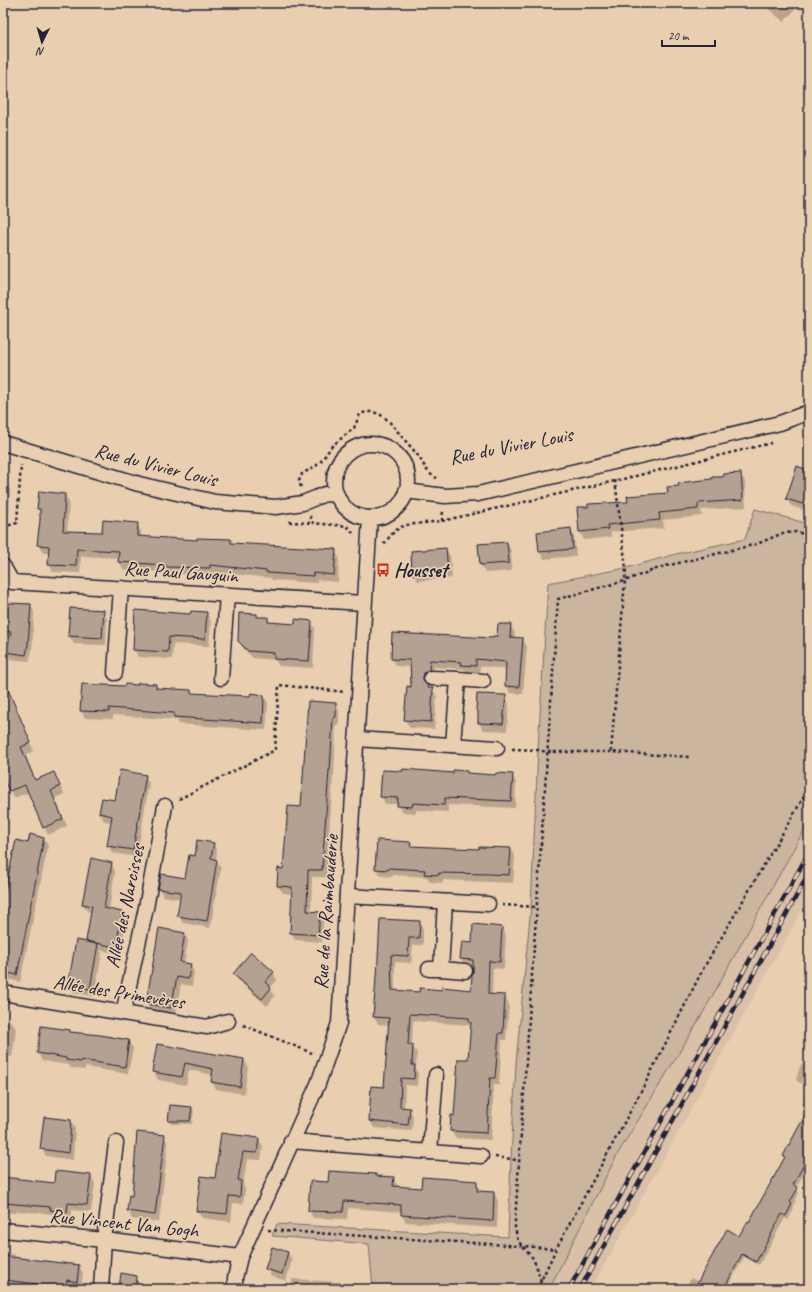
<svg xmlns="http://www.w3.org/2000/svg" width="812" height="1292" viewBox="0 0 812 1292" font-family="Caveat,sans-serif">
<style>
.built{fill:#d9c0a7}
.green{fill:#ccb59f;stroke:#776c6d}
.shadow{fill:#0003}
.building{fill:#b5a191;stroke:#22223b}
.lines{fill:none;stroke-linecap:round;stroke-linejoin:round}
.minor-casing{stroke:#22223b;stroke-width:17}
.path{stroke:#22223b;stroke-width:2.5;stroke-dasharray:3 3;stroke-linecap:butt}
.minor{stroke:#e9ceb0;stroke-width:14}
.rail-casing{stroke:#22223b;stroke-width:4.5}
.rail{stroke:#e9ceb0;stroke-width:3;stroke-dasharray:9;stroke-linecap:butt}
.labels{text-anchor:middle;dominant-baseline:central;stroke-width:3.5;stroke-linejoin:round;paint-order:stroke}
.street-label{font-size:20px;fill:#22223b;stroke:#e9ceb0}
.poi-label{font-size:20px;font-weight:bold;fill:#22223b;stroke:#e9ceb0;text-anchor:start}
</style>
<rect width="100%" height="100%" fill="#e9ceb0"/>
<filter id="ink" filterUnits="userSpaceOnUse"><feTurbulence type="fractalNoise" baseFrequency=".025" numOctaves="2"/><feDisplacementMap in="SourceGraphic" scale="8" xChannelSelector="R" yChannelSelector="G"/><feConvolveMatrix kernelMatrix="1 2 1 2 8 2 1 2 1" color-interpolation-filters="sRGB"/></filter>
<g filter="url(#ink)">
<polygon class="built" points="809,821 809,897 591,1289 549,1289 617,1155 699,1020"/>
<polygon class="green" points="755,509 809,524 809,821 699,1020 617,1155 549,1289 373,1289 369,1244 272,1236 277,1224 508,1237 511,1159 516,1063 531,906 538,750 548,583 626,568 676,554 745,539"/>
<g class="shadow">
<polygon points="763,3 795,3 797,7 784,22 765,6"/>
<polygon points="809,472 809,510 807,511 791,506 787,499"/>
<polygon points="740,474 745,481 746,507 701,510 702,516 663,520 664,528 611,532 611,537 584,540 580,532 578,508 629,503 669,494 680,487"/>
<polygon points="3,482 6,482 10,490 9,514 3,514"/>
<polygon points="65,495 69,502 67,532 103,533 137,524 141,531 141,537 198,541 231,540 233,544 335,550 339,557 338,582 317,580 317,583 272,580 271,578 213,572 213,575 172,574 171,572 124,570 119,562 120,558 81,556 80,573 53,572 49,564 49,553 43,553 38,545 41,513 38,509"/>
<polygon points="570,529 574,536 576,556 544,559 540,552"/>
<polygon points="507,543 511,551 512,571 485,573 481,565 479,545"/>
<polygon points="446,549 450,556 452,578 418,581 413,574 412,552"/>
<polygon points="31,605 34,612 32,651 29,661 11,659 7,652 10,638 3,637 3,618 8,618"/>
<polygon points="71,609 103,611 107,619 106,645 74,644 69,636"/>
<polygon points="206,613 211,621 209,646 173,644 172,659 138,657 134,649 191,615"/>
<polygon points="256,615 257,618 268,618 270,623 296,625 311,622 315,629 313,668 279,666 275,660 253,658 243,648 239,641"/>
<polygon points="510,625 515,633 514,638 523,639 527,647 523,694 510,693 506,685 507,669 480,666 480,673 466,672 464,669 434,667 433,678 428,681 426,686 429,689 432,689 437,697 434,729 410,728 405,720 412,688 412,667 396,666 392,658 494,640"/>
<polygon points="156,685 158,689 190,691 192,694 251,697 264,696 268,703 266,730 179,724 177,720 113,715 113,719 85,718 81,710 126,687"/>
<polygon points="505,696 509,704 507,731 483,730 479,723 479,714 477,710"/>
<polygon points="11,700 34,751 25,755 36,781 54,773 64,794 55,798 67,826 48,835 30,792 14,798 3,776 3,756 10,745 3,730 3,701"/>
<polygon points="335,704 339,711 339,724 336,725 334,777 333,777 326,877 312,877 311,912 319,913 323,921 322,942 295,940 291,932 293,894 283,893 278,886"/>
<polygon points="467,772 468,774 496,777 512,775 516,782 515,808 448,805 448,812 416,810 416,813 403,812 398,804 385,804 381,796 454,774"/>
<polygon points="145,776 149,783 137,857 112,853 108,845 112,822 104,821 100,813 102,799 116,802"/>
<polygon points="44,839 48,846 20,982 3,978 3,906 28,844"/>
<polygon points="410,843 412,847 480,850 511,849 515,857 513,883 443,880 443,883 430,882 427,877 393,875 392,877 381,876 376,869"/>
<polygon points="213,844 217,851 216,860 221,868 210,928 183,923 178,915 181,899 163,896 159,888 185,879 196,857"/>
<polygon points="111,864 115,871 109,910 121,912 126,920 120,954 100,950 102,953 94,996 74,993 69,986 89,943 87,940 92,912 88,912 83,904"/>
<polygon points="381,920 419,922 423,929 423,945 413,945 411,963 395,962 395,991 420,993 472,991 474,967 465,966 461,959 463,944 472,944 502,928 506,935 504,969 493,968 492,995 505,996 509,1004 506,1040 502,1040 499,1085 494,1085 491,1140 455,1138 451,1131 469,1060 471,1025 413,1021 412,1046 417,1053 416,1069 418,1074 417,1086 405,1085 404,1108 409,1109 413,1116 412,1131 374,1128 370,1121 372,1087 385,1088 390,1025 378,1024 374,1017 377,979 378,980"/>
<polygon points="184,933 188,941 184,964 190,965 194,972 192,986 181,984 175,1015 151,1011 147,1003"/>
<polygon points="273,972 277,980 270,988 275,996 267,1006 239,981 234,974"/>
<polygon points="3,1020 12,1022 16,1029 12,1057 3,1056"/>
<polygon points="70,1033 128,1041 133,1048 128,1074 85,1067 85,1070 71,1068 69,1065 42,1061 38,1053"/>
<polygon points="158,1045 244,1059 248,1067 244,1094 216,1089 212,1082 213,1075 189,1070 186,1085 158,1080 154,1072"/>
<polygon points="801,1064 809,1066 809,1086 798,1082 796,1079"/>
<polygon points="809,1086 809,1111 804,1109 802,1106"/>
<polygon points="192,1108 194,1111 192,1124 171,1124 169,1120"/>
<polygon points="70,1121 75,1128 73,1160 46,1156 41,1148"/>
<polygon points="222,1134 258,1139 263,1146 261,1160 247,1159 243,1185 245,1189 243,1204 233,1203 231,1222 202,1218 197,1210 216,1179"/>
<polygon points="164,1136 168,1144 159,1222 132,1219 128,1211 133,1197"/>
<polygon points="809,1136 809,1164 796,1188 799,1193 793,1206 794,1209 788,1220 785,1218 759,1265 744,1257 727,1289 685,1289 691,1278 699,1282 740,1237 749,1223 785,1158 784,1156"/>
<polygon points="91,1176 95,1184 91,1212 72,1210 71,1220 56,1218 54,1214 17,1211 16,1213 3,1212 3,1178 55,1184"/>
<polygon points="376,1177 393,1178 398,1187 421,1189 476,1182 480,1189 480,1192 494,1193 498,1201 497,1228 406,1222 402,1215 402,1212 348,1208 347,1219 313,1218 309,1210 329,1183"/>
<polygon points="273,1248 288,1253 292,1260 286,1281 271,1276 267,1269"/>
<polygon points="3,1253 15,1255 17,1259 78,1265 83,1273 81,1289 22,1289 3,1287"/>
<polygon points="136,1277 140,1286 164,1289 120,1289"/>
<polygon points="292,1279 340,1282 344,1289 291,1289"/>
</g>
<g class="building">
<polygon points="797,466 809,471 809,506 786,499"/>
<polygon points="741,473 743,500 698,503 698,509 659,513 660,520 607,525 608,529 579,532 577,507 588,507 588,504 628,502 627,496 668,493 667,487 679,486 678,483 712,479 712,477 723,477 724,474"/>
<polygon points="39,491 65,494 63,531 102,532 103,520 138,523 137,536 197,540 197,538 231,539 231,543 336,549 334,575 313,573 313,576 267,573 267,571 210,565 210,568 166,567 166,565 118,562 119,551 77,549 76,566 48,565 49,546 37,545 40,520 40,509 37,509"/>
<polygon points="571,528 573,549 539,552 537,532"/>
<polygon points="507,542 509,563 480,565 478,544"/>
<polygon points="446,548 448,571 412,574 411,551"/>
<polygon points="7,603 31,604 28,644 26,655 6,652 11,632 3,631 3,617 7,617"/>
<polygon points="70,608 104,610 102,638 68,636"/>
<polygon points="135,610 190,614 191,611 207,612 205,639 169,637 168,652 133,650"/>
<polygon points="239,613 257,614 257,617 268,617 268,622 295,624 295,619 312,621 309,661 274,659 274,653 248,651 238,641"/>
<polygon points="498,624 511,624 510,637 523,638 519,687 505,686 506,662 476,659 476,666 460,665 461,662 430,660 429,670 424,673 423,678 424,682 428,686 428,688 433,688 431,722 404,720 407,686 411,687 410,660 391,659 392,633 493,638 493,636 497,636"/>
<polygon points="3,678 31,743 21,747 35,780 54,772 60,786 51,791 63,819 43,828 25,785 9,791 3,778 3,747 8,745 3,732"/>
<polygon points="138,683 156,684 156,688 191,690 191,693 250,696 251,693 264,695 263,723 174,717 174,713 109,708 109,712 80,711 82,684 125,686 125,684 138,685"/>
<polygon points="477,694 506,695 503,724 478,723 478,711 476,710"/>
<polygon points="308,701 336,703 336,717 333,718 330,770 329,770 322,870 308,870 307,911 320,912 318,935 290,933 292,887 277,886 278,868 283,869 288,806 301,807"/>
<polygon points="403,769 453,773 453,770 467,771 467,773 495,775 496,773 513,774 511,801 445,798 444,805 413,803 412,807 397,806 398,798 380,797 382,770 403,771"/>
<polygon points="120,770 146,775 133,850 107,846 112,816 99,813 102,798 115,800"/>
<polygon points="30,834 44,838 17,975 3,972 3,901 16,840 28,843"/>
<polygon points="197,840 214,843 211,858 217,860 207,921 177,916 181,892 158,889 161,874 185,878 189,855 195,856"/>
<polygon points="377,840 411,842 410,846 479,849 479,847 511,848 509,875 489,874 439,873 439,875 424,874 425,870 389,868 388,870 375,869"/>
<polygon points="91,858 112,863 104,908 122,912 116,947 86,941 92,906 82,904"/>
<polygon points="380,919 420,921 419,938 409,938 408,956 391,955 392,990 419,992 420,988 442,990 442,987 471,990 472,976 473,971 473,960 460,959 462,942 472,943 473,924 502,927 500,962 489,961 488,994 505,995 503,1033 499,1033 495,1078 490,1078 487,1133 450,1131 451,1115 454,1116 458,1059 468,1059 471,1022 469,1022 469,1018 410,1014 408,1045 413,1045 412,1065 415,1065 414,1079 401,1078 400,1107 410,1108 408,1125 369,1121 371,1086 384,1087 389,1018 373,1017 376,978 377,978"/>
<polygon points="159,928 185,933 180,962 191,964 188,979 177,977 171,1008 146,1004"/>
<polygon points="76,940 98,944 90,989 68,986"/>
<polygon points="251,952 274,972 265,982 271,988 262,999 233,974"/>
<polygon points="41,1026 70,1030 70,1032 100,1035 129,1040 125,1067 81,1060 81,1062 66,1060 66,1058 37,1053"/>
<polygon points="157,1044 244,1059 240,1087 211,1082 213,1069 185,1063 182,1077 152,1072"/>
<polygon points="170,1105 192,1107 190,1121 168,1121"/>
<polygon points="809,1108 809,1155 793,1185 798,1188 790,1202 792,1204 786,1216 782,1214 756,1262 742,1254 724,1289 694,1289 727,1229 739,1236 748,1221 749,1222 785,1157 783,1156"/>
<polygon points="44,1117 71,1120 69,1153 40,1149"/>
<polygon points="137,1132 165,1135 155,1215 127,1211 129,1195 132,1196"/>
<polygon points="221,1133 259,1138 257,1153 243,1152 238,1180 241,1181 240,1197 229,1196 227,1214 196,1211 201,1176 215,1178"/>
<polygon points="55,1171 91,1175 87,1205 68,1203 67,1212 50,1210 51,1207 3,1203 3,1177 54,1183"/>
<polygon points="329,1171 376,1174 376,1176 394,1177 393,1186 421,1188 422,1177 477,1181 477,1191 494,1192 493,1221 401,1215 401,1205 344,1201 343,1212 308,1211 310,1181 328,1182"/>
<polygon points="272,1247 288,1252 282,1274 265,1269"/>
<polygon points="3,1256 79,1265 77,1282 67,1280 66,1289 37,1289 38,1284 3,1280"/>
<polygon points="121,1273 137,1276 136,1289 119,1289"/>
</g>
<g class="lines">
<g class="minor-casing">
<g id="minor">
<polyline points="3,443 139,484 215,502 276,507 303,503 325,494 337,495"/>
<circle cx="371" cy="481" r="37"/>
<polyline points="406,491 445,496 478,494 780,423 809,412"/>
<polyline points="3,566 12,582 364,603"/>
<polyline points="115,673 121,588"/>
<polyline points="221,678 227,595"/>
<polyline points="431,678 458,679"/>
<polyline points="356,739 497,748"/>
<polyline points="453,745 458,679 483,681"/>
<polyline points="347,896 488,904"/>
<polyline points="429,969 441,969 445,902"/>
<polyline points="441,969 465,971"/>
<polyline points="3,993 207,1027 228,1021"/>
<polyline points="123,1013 146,908 165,806"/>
<polyline points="291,1141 481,1156"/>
<polyline points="430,1152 436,1075"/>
<polyline points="3,1230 104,1240 240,1257"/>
<polyline points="101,1289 104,1240 116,1143"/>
<polyline points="235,1289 235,1278 240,1257 318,1084 339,1023 370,518"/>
</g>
</g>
<g class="path">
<path d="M301,487L299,481L302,474L319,464L332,446L354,428L360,414C381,406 391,424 403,438C408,444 414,450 419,457C424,465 428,475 437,478"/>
<polyline points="310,516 313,523 347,526 353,533"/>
<polyline points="442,521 615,481 771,443"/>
<polyline points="289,522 313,523"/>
<polyline points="3,527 17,523 21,465"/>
<path d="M384,544C390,536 396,528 406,525L442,521L443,511"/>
<polyline points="512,749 538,750 547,752 611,752 690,757"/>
<polyline points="611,752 626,568 615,480"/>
<polyline points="179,799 275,750 279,685 345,692"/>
<polyline points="502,905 537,907"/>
<polyline points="243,1025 312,1053"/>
<polyline points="495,1157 511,1159 520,1161"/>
<polyline points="268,1230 522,1246 556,1249"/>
<polyline points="541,1281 536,1265 532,1257 518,1241 515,1228 515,1221 558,599 624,581 662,567 757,544 783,533 796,532 809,535"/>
<polyline points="537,1289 556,1249 645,1084 703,969 809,788"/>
</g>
<use href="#minor" class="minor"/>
<g class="rail-casing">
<g id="rail">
<polyline points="569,1289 809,852"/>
<polyline points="580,1289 809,873"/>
</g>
</g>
<use href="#rail" class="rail"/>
</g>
</g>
<defs>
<g id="bus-bare" transform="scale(1.08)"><path d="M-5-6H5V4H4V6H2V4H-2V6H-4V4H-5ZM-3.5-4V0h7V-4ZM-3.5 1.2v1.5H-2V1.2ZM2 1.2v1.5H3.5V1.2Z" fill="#c8321e" stroke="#e9ceb0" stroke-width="2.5" paint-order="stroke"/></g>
</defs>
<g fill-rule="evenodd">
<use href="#bus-bare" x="383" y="570"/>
</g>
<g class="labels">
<g class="street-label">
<text transform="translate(511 446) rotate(-11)">Rue du Vivier Louis</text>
<text transform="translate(156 465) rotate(14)">Rue du Vivier Louis</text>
<text transform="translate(181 572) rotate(4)">Rue Paul Gauguin</text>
<text transform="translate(125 906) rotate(-78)">Allée des Narcisses</text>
<text transform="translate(326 912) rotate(-86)">Rue de la Raimbauderie</text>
<text transform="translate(119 992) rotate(9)">Allée des Primevères</text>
<text transform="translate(124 1223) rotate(6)">Rue Vincent Van Gogh</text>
</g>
<g class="poi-label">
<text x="394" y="570">Housset</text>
</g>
</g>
<rect width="812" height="1292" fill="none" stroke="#e9ceb0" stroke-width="16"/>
<rect x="8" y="8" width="796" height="1276" fill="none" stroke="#22223b" stroke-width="1.5" filter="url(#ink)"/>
<g transform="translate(42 42) rotate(185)" stroke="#e9ceb0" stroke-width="3" paint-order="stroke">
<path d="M0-3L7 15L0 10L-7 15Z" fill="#22223b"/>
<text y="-6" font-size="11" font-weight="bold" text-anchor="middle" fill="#22223b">N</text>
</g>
<path d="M662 40v6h53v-6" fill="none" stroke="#22223b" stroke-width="2"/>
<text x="668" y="40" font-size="12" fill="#22223b" stroke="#e9ceb0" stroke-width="3" paint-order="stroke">20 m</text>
</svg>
